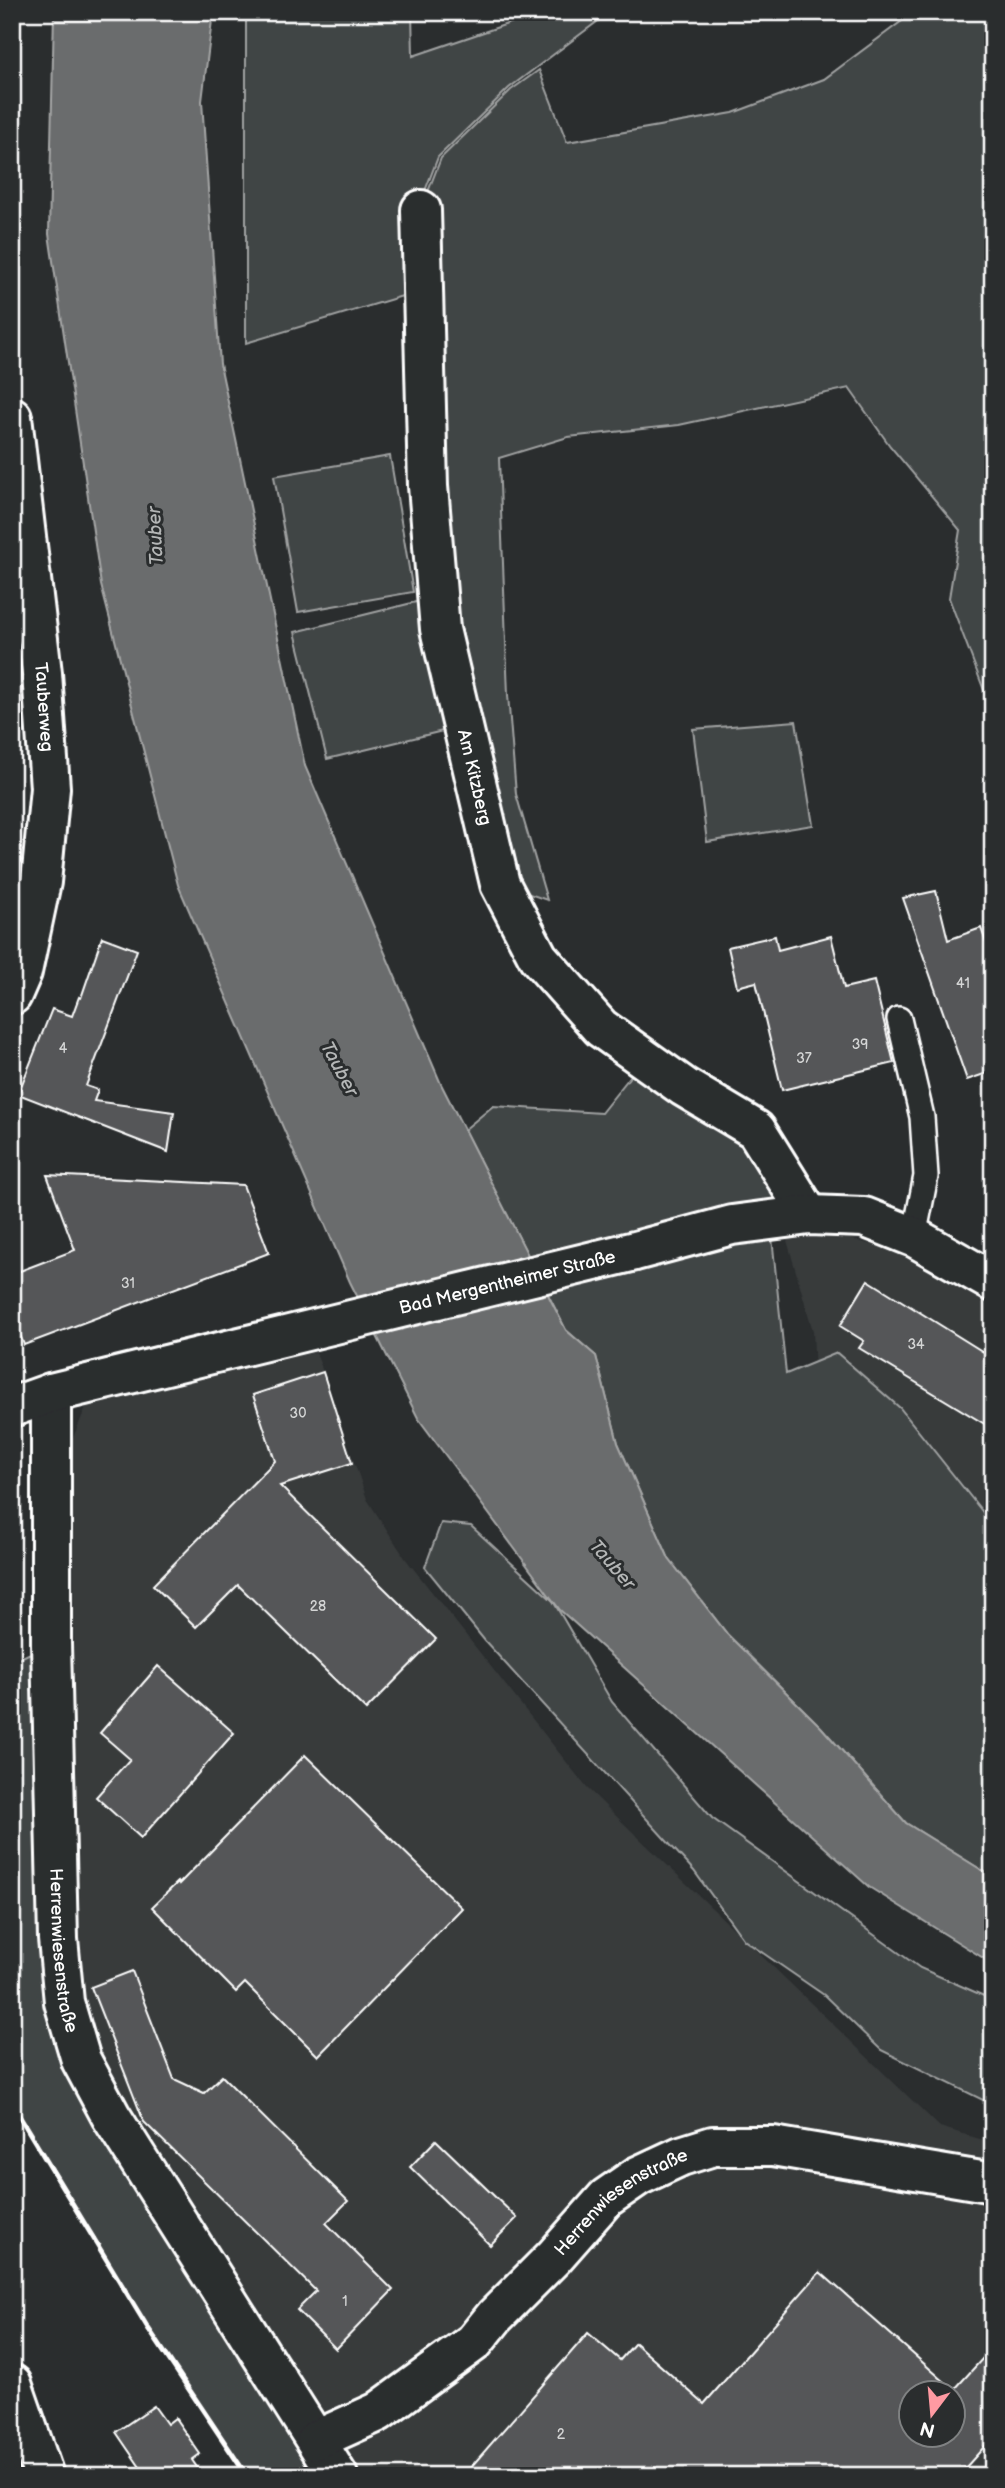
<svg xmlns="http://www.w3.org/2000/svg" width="1005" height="2488" viewBox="0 0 1005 2488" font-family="'Balsamiq Sans',sans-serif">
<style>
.built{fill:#373a3b;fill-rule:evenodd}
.green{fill:#414445;stroke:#a0a2a2;stroke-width:2}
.water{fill:#6a6c6d;stroke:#a6a7a7;stroke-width:2}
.building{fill:#555758;stroke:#fff;stroke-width:2;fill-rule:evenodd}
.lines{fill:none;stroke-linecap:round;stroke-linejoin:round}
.service-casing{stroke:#fff;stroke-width:28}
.minor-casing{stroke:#fff;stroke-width:44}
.service{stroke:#2a2d2e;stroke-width:23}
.minor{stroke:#2a2d2e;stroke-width:38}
.rail{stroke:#fff;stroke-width:5}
.labels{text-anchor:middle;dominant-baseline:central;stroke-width:6;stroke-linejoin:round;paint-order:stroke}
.number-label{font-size:14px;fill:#d4d5d5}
.street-label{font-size:18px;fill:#fff;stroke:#2a2d2e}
.water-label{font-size:19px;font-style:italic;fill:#b4b6b6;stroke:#2a2d2e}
</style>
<rect width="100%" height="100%" fill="#2a2d2e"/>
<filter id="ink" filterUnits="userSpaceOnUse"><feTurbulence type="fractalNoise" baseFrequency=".0143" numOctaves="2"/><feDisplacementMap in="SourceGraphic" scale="14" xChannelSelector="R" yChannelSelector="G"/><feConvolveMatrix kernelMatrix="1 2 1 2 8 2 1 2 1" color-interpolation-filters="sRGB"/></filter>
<g filter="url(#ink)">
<g class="built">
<polygon points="784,1230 836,1235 892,1250 993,1307 993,1561 816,1398 813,1331"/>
<path d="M316,1352L367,1499L405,1558L587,1788L940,2127L993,2143V2476H359L243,2300L126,2107L98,2051L82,1998L76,1938L72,1440L86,1407L247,1366ZM911,2394H953V2436H911Z"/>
</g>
<g class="green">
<polygon points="246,12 412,12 413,56 525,18 525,12 610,12 509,88 438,157 417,212 419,291 246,343"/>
<polygon points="914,12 993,12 993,714 949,598 960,530 890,446 849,388 679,425 568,437 499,458 508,695 516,794 547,900 500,884 440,629 421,210 441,158 511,90 539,70 567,142 733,113 824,79"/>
<polygon points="390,456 413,592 298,612 274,476"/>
<polygon points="420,601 451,729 327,759 295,632"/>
<polygon points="796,721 813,825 707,842 693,729"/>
<polygon points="644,1059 756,1130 809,1215 772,1237 786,1374 837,1353 900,1408 993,1525 993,1877 906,1823 821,1727 728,1635 669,1559 618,1443 596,1356 566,1330 464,1130 493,1106 601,1113"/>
<polygon points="441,1523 471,1526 553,1601 612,1702 712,1818 920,1968 993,2000 993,2105 881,2050 824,1995 744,1940 694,1871 485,1641 425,1567"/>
<polygon points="51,1643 64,2002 338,2476 247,2476 148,2328 12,2104 12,1662"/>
</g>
<polygon class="water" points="54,12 213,12 202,101 220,364 305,766 441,1084 566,1330 596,1356 618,1443 669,1559 728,1635 821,1727 906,1823 993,1877 993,1964 869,1887 560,1610 418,1418 350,1282 178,885 101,585 49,234"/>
<g class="building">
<polygon points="936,891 948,940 981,928 993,962 993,1071 967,1080 903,898"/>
<polygon points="775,936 778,950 831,936 844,988 874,981 894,1063 782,1090 756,982 737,987 728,947"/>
<polygon points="102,937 137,950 86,1086 98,1090 94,1101 174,1112 168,1152 18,1094 52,1009 72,1016 79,997 81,998"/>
<polygon points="47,1175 243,1185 269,1253 24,1345 12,1314 12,1274 75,1250"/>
<polygon points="868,1280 993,1358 993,1429 859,1348 864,1341 840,1326"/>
<polygon points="323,1372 352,1463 280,1486 436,1639 366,1710 238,1585 196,1627 153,1585 275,1461 253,1395"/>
<polygon points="158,1666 234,1733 141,1838 96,1797 130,1759 100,1733"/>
<polygon points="305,1755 462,1908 318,2056 245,1983 236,1992 152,1907 178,1882 179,1884"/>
<polygon points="132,1971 174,2079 204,2093 222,2076 348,2201 326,2223 393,2290 336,2349 297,2310 316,2291 144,2122 91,1987"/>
<polygon points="436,2140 517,2218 490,2245 410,2167"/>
<path d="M820,2272L954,2390L993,2347V2437L958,2476H463L588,2333L620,2360L635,2343L704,2404ZM911,2393H953V2435H911Z"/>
<polygon points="154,2406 167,2424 175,2418 200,2454 192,2460 203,2476 146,2476 116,2432"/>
</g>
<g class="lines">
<g class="service-casing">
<polyline id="service" points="899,1019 922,1117 926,1176 914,1237"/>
</g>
<g class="minor-casing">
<g id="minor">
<path id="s1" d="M421,210L428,486L440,629L500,884L538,957L601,1028L684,1087L756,1130L809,1215"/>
<path id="s2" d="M12,417L42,673L50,788L41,882L22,972L12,995"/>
<path id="s3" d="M51,1393V1643L58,1939L64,2002L81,2060L111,2116L338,2476"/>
<path id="s4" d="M12,1407L51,1393L635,1251L732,1225L809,1215L864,1217L914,1237L993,1282"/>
<polyline points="12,2384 44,2476"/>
<path id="s5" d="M316,2440L378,2412L474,2342L495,2316L554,2257L606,2198L638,2176L681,2156L713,2146H773L993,2183"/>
</g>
</g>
<use href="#service" class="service"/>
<use href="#minor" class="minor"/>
<polyline class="rail" points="12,2104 148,2328 247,2476"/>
</g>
</g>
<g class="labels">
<g class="number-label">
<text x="963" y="983">41</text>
<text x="860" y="1044">39</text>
<text x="63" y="1048">4</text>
<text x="804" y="1058">37</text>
<text x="128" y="1283">31</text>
<text x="916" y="1344">34</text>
<text x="298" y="1413">30</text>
<text x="318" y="1606">28</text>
<text x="345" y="2301">1</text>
<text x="561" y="2434">2</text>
</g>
<g class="street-label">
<text stroke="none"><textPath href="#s2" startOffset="292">Tauberweg</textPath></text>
<text stroke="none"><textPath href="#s1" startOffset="572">Am Kitzberg</textPath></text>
<text stroke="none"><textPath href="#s4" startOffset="511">Bad Mergentheimer Straße</textPath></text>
<text stroke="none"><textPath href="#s3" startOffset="558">Herrenwiesenstraße</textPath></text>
<text stroke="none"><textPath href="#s5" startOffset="392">Herrenwiesenstraße</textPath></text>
</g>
<g class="water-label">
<text transform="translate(156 536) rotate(-93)">Tauber</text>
<text transform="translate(339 1069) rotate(62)">Tauber</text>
<text transform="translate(612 1565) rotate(49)">Tauber</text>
</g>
</g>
<rect width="1005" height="2488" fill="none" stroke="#2a2d2e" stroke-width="42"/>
<rect x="21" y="21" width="963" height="2446" fill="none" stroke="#fff" stroke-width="2.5" filter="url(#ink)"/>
<g transform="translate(932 2414) rotate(196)"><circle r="33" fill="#2a2d2e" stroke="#7f8182" stroke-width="2"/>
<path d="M0-5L12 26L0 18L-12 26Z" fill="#ff9aa2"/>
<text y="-10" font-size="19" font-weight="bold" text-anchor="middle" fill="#ffffff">N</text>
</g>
</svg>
